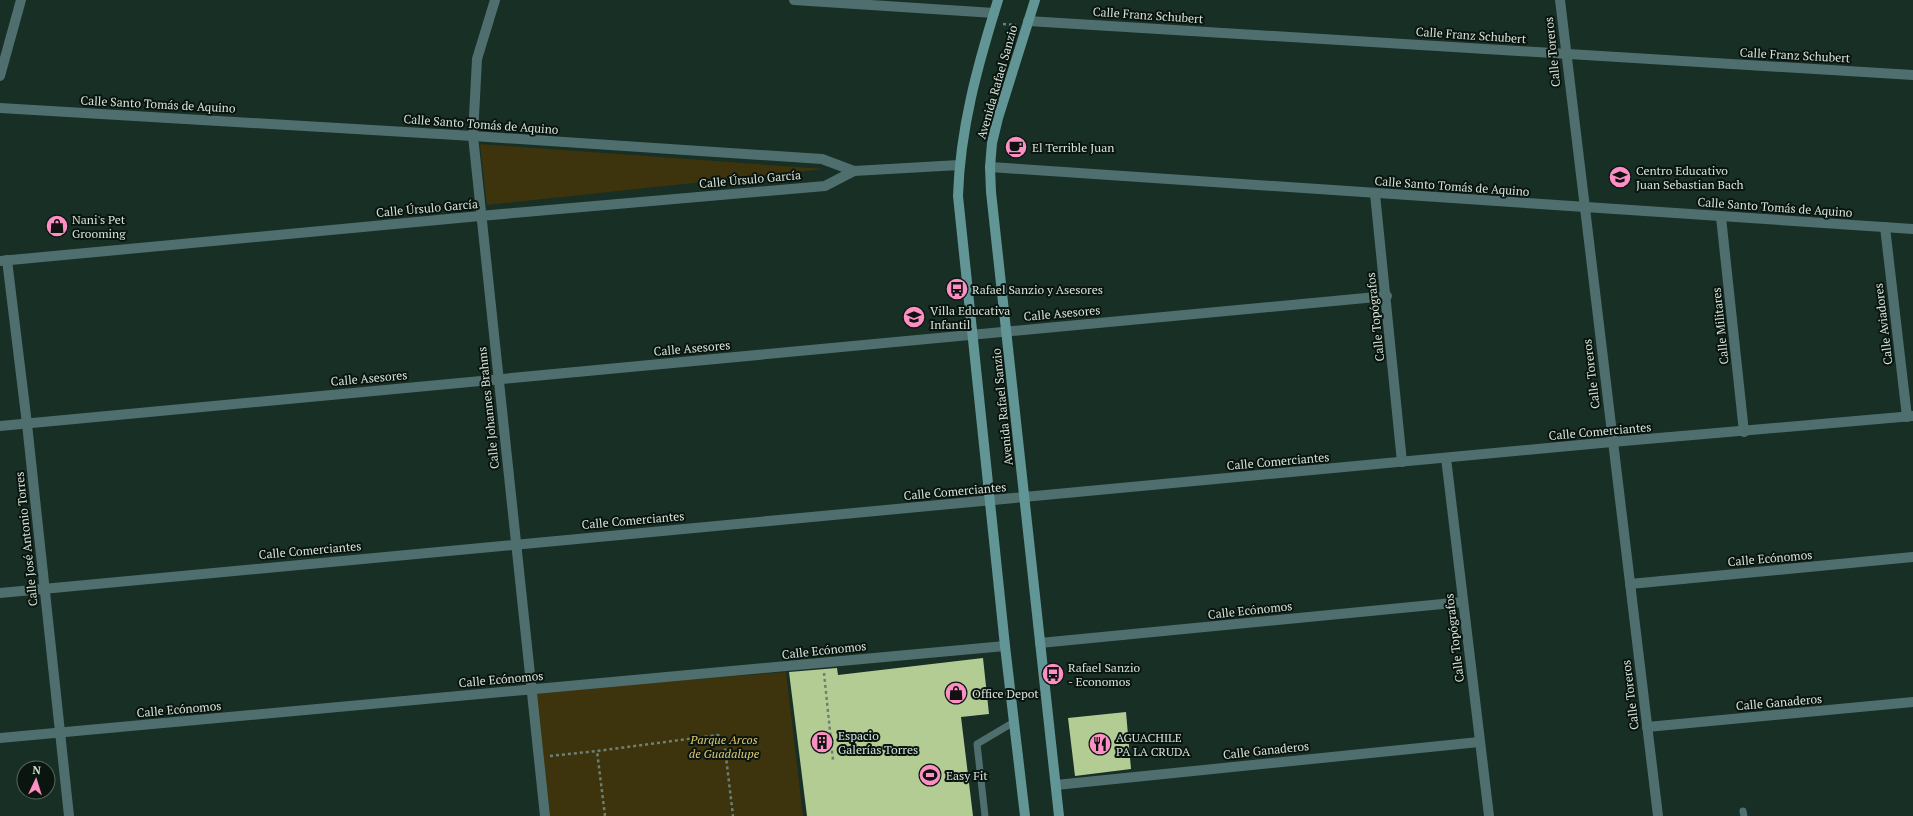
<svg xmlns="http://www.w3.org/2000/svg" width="1913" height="816" viewBox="0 0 1913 816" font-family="'PT Serif',serif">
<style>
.green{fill:#3d330c}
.building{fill:#b3cc94}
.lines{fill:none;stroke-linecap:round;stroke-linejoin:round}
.path{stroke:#6c8076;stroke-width:2.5;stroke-dasharray:3 3;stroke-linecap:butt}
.service{stroke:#4f6e6e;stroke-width:7}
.minor{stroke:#4f6e6e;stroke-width:10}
.tertiary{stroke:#4f6e6e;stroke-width:10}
.secondary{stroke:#629595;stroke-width:10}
.labels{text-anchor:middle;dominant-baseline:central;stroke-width:4;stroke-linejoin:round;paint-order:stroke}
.street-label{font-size:12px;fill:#d5e3db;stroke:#0a150f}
.poi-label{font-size:12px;fill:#d5e3db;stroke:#0a150f;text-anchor:start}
.park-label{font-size:12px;font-style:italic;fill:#e1c872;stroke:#0a150f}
</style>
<rect width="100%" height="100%" fill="#172f24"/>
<g class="green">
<polygon points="480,144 825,169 487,205"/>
<polygon points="786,672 803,816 550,816 536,692"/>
</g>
<g class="building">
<polygon points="983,658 989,714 961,717 973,816 807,816 789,672 837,668 838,675"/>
<polygon points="1126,712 1131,769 1075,776 1068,718"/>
</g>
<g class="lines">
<g class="path">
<polyline points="1003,24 1016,25"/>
<polyline points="824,673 833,760"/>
<polyline points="550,756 597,751"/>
<polyline points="605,816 597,751 718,735 724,740 733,816"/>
</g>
<g class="service">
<polyline points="1743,811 1744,816"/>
<polyline points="985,816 977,744 1014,722"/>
</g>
<g class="minor">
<polyline points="495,0 477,59 473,136 545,816"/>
<polyline points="794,0 994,13"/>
<polyline points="1560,0 1658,816"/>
<polyline points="1028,21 1913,75"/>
<polyline points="0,108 473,136 822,159 854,171 959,165"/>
<polyline points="990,167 1913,229"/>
<polyline points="1375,194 1402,462"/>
<polyline points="1721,217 1744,432"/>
<polyline points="1885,227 1907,417"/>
<polyline points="7,260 27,424 69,816"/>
<polyline points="0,261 480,216 825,186 854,171"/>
<polyline points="0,426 1387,296"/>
<polyline points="1446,458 1489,816"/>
<polyline points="1630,584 1913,557"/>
<polyline points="0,593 1612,442 1913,416"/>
<polyline points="1040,643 1463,602"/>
<polyline points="1647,727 1913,702"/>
<polyline points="0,738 1005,646"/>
<polyline points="1056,785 1479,742"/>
</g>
<polyline class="tertiary" points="0,76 21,0"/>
<g class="secondary">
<path d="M998,0C978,64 960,128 958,196L1005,646L1025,816"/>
<polyline points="1035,0 998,118 992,143 990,167 991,192 1059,816"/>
</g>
</g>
<defs>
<g id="cafe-disc" transform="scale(1.15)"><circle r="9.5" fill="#fc8fc3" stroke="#0a150f"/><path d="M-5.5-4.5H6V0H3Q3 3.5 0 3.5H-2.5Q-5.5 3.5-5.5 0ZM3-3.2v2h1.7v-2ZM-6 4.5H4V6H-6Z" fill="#111"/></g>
<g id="school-disc" transform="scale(1.15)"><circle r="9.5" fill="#fc8fc3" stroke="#0a150f"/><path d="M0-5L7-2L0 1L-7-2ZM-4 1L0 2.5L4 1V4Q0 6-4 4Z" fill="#111"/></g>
<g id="shop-disc" transform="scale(1.15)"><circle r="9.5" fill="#fc8fc3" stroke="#0a150f"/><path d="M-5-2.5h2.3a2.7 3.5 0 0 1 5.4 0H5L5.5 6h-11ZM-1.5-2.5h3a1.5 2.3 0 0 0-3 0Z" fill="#111"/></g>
<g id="bus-disc" transform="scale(1.15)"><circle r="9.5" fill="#fc8fc3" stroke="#0a150f"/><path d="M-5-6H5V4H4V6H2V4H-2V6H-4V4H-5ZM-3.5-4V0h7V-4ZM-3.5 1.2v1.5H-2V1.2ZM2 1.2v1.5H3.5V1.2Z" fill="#111"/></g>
<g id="building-disc" transform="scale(1.15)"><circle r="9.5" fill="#fc8fc3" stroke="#0a150f"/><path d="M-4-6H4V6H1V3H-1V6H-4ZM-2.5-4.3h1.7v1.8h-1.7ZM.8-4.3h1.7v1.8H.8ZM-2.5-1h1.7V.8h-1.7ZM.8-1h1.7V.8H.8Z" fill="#111"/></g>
<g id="restaurant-disc" transform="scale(1.15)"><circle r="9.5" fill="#fc8fc3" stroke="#0a150f"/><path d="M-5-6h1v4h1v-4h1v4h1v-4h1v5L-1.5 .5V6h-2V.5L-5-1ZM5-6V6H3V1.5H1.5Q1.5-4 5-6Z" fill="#111"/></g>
<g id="stadium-disc" transform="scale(1.15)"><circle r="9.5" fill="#fc8fc3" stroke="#0a150f"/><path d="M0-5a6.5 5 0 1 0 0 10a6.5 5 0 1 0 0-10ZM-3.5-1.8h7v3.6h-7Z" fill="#111"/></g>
</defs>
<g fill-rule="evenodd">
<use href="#cafe-disc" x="1016" y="147"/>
<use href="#school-disc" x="1620" y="177"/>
<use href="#shop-disc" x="57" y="226"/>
<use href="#bus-disc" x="957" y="289"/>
<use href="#school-disc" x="914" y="317"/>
<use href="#bus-disc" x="1053" y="674"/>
<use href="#shop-disc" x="956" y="693"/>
<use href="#building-disc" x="822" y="742"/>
<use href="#restaurant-disc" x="1100" y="744"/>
<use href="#stadium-disc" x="930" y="775"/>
</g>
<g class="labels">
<g class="street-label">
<text transform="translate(1148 15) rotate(4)">Calle Franz Schubert</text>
<text transform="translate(1471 35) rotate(4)">Calle Franz Schubert</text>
<text transform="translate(1552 52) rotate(-96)">Calle Toreros</text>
<text transform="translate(1795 55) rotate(3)">Calle Franz Schubert</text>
<text transform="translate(997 82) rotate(-74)">Avenida Rafael Sanzio</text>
<text transform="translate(158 104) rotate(3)">Calle Santo Tomás de Aquino</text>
<text transform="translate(481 124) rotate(4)">Calle Santo Tomás de Aquino</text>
<text transform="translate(750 179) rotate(-5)">Calle Úrsulo García</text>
<text transform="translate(1452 186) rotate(4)">Calle Santo Tomás de Aquino</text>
<text transform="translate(1775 207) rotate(4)">Calle Santo Tomás de Aquino</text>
<text transform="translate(427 208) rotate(-5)">Calle Úrsulo García</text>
<text transform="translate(1062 313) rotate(-5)">Calle Asesores</text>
<text transform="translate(1375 317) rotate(-96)">Calle Topógrafos</text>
<text transform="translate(1883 324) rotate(-97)">Calle Aviadores</text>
<text transform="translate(1720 326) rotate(-96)">Calle Militares</text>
<text transform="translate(692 348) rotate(-5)">Calle Asesores</text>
<text transform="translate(1591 374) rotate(-97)">Calle Toreros</text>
<text transform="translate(369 378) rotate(-5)">Calle Asesores</text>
<text transform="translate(1002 407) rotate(-96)">Avenida Rafael Sanzio</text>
<text transform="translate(488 408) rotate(-96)">Calle Johannes Brahms</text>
<text transform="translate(1600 431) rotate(-5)">Calle Comerciantes</text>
<text transform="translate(1278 461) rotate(-5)">Calle Comerciantes</text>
<text transform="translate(955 491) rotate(-5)">Calle Comerciantes</text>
<text transform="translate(633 520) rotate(-5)">Calle Comerciantes</text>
<text transform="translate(26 539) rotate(-96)">Calle José Antonio Torres</text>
<text transform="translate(310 550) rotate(-5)">Calle Comerciantes</text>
<text transform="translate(1770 558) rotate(-5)">Calle Ecónomos</text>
<text transform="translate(1250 610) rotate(-6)">Calle Ecónomos</text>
<text transform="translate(1454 638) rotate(-97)">Calle Topógrafos</text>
<text transform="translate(824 650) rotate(-6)">Calle Ecónomos</text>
<text transform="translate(501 679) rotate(-5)">Calle Ecónomos</text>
<text transform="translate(1630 695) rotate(-97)">Calle Toreros</text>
<text transform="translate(1779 702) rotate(-5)">Calle Ganaderos</text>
<text transform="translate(179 709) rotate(-5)">Calle Ecónomos</text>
<text transform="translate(1266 750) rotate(-6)">Calle Ganaderos</text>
</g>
<g class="poi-label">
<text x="1032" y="147">El Terrible Juan</text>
<text x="1636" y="170">Centro Educativo<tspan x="1636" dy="14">Juan Sebastian Bach</tspan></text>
<text x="72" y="219">Nani's Pet<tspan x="72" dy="14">Grooming</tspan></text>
<text x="972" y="289">Rafael Sanzio y Asesores</text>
<text x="930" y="310">Villa Educativa<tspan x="930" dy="14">Infantil</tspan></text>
<text x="1068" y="667">Rafael Sanzio<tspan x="1068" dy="14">- Economos</tspan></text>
<text x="972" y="693">Office Depot</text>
<text x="838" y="735">Espacio<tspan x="838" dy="14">Galerías Torres</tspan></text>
<text x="1116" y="737">AGUACHILE<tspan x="1116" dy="14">PA LA CRUDA</tspan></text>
<text x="946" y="775">Easy Fit</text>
</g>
<g class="park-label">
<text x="724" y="739">Parque Arcos<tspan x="724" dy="14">de Guadalupe</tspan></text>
</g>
</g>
<g transform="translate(36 780) rotate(4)"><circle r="19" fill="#0a150f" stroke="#5b6761"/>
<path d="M0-3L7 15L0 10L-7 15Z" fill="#fc8fc3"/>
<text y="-6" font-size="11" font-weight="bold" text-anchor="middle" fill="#d5e3db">N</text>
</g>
</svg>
